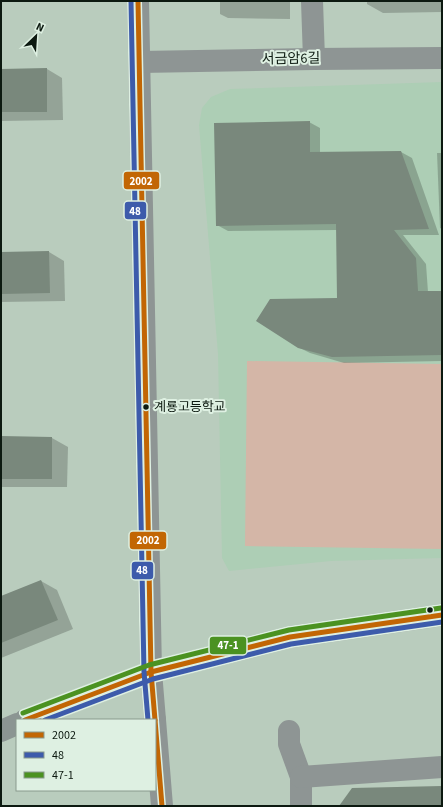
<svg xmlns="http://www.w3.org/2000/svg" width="443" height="807" viewBox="0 0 443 807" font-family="'Source Sans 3','Noto Sans KR',sans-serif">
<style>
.built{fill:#adceb5}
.garden{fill:#d4b6a7}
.shadow{fill:#0003}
.building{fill:#79887c}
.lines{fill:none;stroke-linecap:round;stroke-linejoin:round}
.street{stroke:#8e9594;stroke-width:22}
.secondary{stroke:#8b9592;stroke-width:22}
.bus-1-casing{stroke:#def0e2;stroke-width:8}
.bus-2-casing{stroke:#def0e2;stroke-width:8}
.bus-3-casing{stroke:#def0e2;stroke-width:8}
.bus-1{stroke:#c26604;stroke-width:5}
.bus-2{stroke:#3d5bab;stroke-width:5}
.bus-3{stroke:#4b9221;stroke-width:5}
.bus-dot{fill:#0c1910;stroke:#def0e2;stroke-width:1.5}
.labels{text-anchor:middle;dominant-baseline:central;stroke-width:4;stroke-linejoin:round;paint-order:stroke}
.bus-label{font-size:13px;fill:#0c1910;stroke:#def0e2;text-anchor:start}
.street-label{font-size:14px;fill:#0c1910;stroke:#def0e2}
.line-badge{stroke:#def0e2;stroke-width:1.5}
.badge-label{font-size:11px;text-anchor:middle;font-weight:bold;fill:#fff}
</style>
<rect width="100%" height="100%" fill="#b9ccbd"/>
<polygon class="built" points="442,82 442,558 331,561 229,571 222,558 218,354 199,125 202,108 211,97 230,89"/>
<polygon class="garden" points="247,361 442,364 442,549 245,546"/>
<g class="shadow">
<polygon points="220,1 290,1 290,19 228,18 220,14"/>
<polygon points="367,1 442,1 442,12 383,13 367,4"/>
<polygon points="47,69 62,78 63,120 1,121 1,70"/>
<polygon points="309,122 320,128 320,153 401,152 412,158 439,235 403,235 426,264 428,292 442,292 442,361 344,363 310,353 298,347 338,299 337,230 228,231 217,225"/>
<polygon points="437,153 442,153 442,229 440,228"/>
<polygon points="49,252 64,261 65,301 1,302 1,253"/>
<polygon points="1,437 52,438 68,447 67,487 1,487"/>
<polygon points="41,581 57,590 73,629 1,658 1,597"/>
</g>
<g class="building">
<polygon points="47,68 47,112 1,112 1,69"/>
<polygon points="310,121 310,152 401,151 429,229 394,230 416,258 418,291 442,291 442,355 332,357 298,348 256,321 270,299 337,298 336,224 216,226 214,123"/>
<polygon points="49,251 50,293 1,294 1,252"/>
<polygon points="1,436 52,437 52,479 1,479"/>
<polygon points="41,580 58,620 1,643 1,596"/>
<polygon points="442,786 442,806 339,806 352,788"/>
</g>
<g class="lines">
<g class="street">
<polyline points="138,1 151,672 155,720"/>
<polyline points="312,1 314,59"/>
<polyline points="140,62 314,59 442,58"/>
<polyline points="155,720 162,806"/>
<polyline points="289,731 289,744 301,777 301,806"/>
<polyline points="301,777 442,767"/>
</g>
<g class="secondary">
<polyline points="25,720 151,672 290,637 442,615"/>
<polyline points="1,731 17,724"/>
</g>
<g class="bus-1-casing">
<g id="bus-1">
<polyline points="138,1 151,672 155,720"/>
<polyline points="25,720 151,672 290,637 442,615"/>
<polyline points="155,720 162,806"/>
</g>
</g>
<g class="bus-2-casing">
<g id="bus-2">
<polyline points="131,1 144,672 148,720"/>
<polyline points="45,720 153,679 291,644 442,622"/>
</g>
</g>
<g class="bus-3-casing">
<polyline id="bus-3" points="23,713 149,665 289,630 441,608"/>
</g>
<use href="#bus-1" class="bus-1"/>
<use href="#bus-2" class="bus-2"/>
<use href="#bus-3" class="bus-3"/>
</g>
<g class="bus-dot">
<circle cx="146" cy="407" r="3.5"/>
<circle cx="430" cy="610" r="3.5"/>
</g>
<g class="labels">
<g class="bus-label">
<text x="154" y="407">계룡고등학교</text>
</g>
<g class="street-label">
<text transform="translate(291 59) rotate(-1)">서금암6길</text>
</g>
</g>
<g class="line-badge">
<rect x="123" y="171" width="37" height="19" rx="4" fill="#c26604"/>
<rect x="124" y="201" width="23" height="19" rx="4" fill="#3d5bab"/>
<rect x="129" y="531" width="38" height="19" rx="4" fill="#c26604"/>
<rect x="131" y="561" width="23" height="19" rx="4" fill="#3d5bab"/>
<rect x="209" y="636" width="38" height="19" rx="4" fill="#4b9221"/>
</g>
<g class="badge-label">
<text x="141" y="185">2002</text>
<text x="135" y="215">48</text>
<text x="148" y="544">2002</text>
<text x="142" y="574">48</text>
<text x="228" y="649">47-1</text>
</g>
<rect width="443" height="807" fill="none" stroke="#0c1910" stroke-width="4"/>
<rect x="16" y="719" width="140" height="72" fill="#def0e2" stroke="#8a9a8e"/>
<rect x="24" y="732" width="20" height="6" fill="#c26604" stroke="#8a9a8e"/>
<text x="52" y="739" font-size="12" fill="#0c1910">2002</text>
<rect x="24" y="752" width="20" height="6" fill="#3d5bab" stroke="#8a9a8e"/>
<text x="52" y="759" font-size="12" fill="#0c1910">48</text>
<rect x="24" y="772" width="20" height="6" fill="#4b9221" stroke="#8a9a8e"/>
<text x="52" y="779" font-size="12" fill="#0c1910">47-1</text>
<g transform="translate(36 36) rotate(25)" stroke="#def0e2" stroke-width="3" paint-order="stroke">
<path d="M0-3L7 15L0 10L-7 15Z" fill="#0c1910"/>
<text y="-6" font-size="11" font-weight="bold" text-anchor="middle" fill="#0c1910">N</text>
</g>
</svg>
